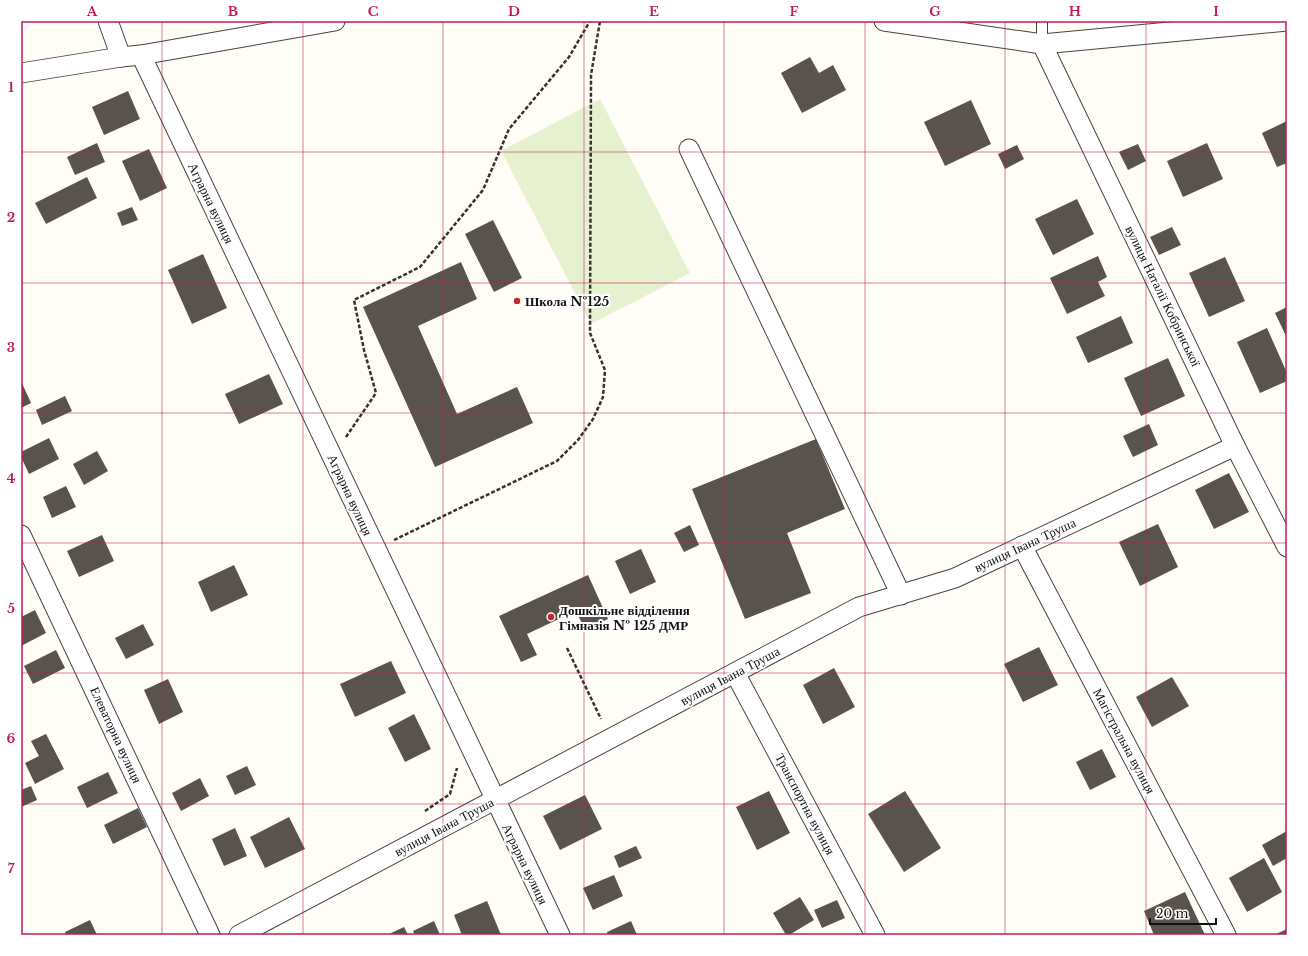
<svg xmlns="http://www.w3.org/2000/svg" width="1308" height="956" viewBox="0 0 1308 956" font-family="'Libre Baskerville',serif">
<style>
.pitch{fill:#e6f2cf}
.building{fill:#5a524d}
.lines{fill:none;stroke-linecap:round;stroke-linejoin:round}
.service-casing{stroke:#444;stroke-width:12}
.minor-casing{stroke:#444;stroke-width:21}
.path{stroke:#333;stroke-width:2.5;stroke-dasharray:4 2;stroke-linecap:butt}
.service{stroke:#fff;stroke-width:10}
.minor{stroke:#fff;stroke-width:19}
.grid{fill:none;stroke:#c2185b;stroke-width:1;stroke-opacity:0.55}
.poi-dot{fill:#c4262e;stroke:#fff;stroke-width:1.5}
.labels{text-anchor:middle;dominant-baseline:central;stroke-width:4;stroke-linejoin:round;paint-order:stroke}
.street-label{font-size:13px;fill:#111;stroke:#fff}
.poi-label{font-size:13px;font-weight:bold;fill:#111;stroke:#fff;text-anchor:start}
.neatline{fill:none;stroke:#c2185b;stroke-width:1.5}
.grid-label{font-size:13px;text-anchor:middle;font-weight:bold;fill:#c2185b}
</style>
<rect width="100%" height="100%" fill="#fffdf5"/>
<polygon class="pitch" points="600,99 690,273 591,324 501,151"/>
<g class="building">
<polygon points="810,57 819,73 833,65 846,90 802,113 781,73"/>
<polygon points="128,91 140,119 104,135 92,107"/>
<polygon points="971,100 991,144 945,166 924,122"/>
<polygon points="1287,121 1287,163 1277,167 1262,133"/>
<polygon points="97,143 105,162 75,175 67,157"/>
<polygon points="1207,143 1223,179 1183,197 1167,161"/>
<polygon points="1138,144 1146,161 1128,170 1119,152"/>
<polygon points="1017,145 1024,159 1005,169 998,154"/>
<polygon points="149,149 167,188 140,201 122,161"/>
<polygon points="87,177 97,198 46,224 35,203"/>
<polygon points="1077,199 1094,234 1053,255 1035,219"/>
<polygon points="132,207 138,220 122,226 117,213"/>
<polygon points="493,220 522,278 494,292 465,234"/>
<polygon points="1172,227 1181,245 1159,255 1150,237"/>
<polygon points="203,254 227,308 192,324 168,270"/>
<polygon points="1098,256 1107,277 1098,282 1105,296 1067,314 1050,278"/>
<polygon points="1225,257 1245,301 1209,317 1189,273"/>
<polygon points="461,262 477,299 418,326 457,414 517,387 533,423 435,467 363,307"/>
<polygon points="1287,307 1287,336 1286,336 1275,313"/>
<polygon points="1121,316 1133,343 1088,363 1076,337"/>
<polygon points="1267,328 1287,373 1287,381 1260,393 1237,342"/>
<polygon points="1168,358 1185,396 1141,416 1124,378"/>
<polygon points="269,374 283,404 239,424 225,394"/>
<polygon points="21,381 31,403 21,408"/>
<polygon points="65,396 72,411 42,425 36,410"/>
<polygon points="1149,424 1158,445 1133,457 1123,436"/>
<polygon points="49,438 59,459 29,474 21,457 21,452"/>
<polygon points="816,439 845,509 787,533 811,593 745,619 692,489"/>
<polygon points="97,451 108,471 84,485 73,464"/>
<polygon points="1229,473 1249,512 1214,529 1195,490"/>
<polygon points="66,486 76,507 52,518 43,497"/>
<polygon points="1158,524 1178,567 1140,586 1119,542"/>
<polygon points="690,525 699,545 684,552 674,533"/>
<polygon points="102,535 114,561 79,577 67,551"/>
<polygon points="641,549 656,582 630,594 615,561"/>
<polygon points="234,565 248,595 211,612 198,582"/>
<polygon points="588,575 608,619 585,630 576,611 527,634 537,655 521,662 499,616"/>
<polygon points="35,610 46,633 21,646 21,617"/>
<polygon points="143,624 154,645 126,659 115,638"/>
<polygon points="1039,647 1058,685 1023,702 1004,664"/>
<polygon points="56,650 65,668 33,684 24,666"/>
<polygon points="391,661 406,693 355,717 340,684"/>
<polygon points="834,668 855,707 823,724 803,685"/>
<polygon points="1172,677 1189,706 1152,727 1136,697"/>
<polygon points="168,679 183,712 159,724 144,690"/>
<polygon points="414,714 431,749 405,762 388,728"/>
<polygon points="46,734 64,769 35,784 25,763 39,756 31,741"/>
<polygon points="1102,749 1116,777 1090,790 1076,762"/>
<polygon points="247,766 256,785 235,795 226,776"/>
<polygon points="108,772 118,793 87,808 77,787"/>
<polygon points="200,778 209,796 181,811 172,793"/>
<polygon points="31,786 37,800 21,807 21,790"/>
<polygon points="769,791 790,833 757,850 736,807"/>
<polygon points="905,791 941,848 904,872 868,814"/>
<polygon points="585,795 602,829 560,850 543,816"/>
<polygon points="138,808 147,827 113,844 104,825"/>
<polygon points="289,817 305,849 265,868 250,837"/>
<polygon points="235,828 247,856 224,866 212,839"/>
<polygon points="1287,831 1287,858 1273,866 1262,845"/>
<polygon points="636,846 642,858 619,868 614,856"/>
<polygon points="1264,858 1282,892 1247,912 1229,878"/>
<polygon points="614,875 623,896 593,910 583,888"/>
<polygon points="1185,892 1205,935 1154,935 1144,911"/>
<polygon points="800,897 814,920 789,935 786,935 773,913"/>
<polygon points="837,900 845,918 822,928 814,910"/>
<polygon points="487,901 501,935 462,935 454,915"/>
<polygon points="90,920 97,935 66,935 65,932"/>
<polygon points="434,921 440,935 415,935 413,931"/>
<polygon points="631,921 637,935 608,935 607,932"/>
<polygon points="404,927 408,935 387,935"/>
<polygon points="1287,929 1287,935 1274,935"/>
</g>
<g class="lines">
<g class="service-casing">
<polyline id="service" points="1042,44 1042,21"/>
</g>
<g class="minor-casing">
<g id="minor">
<polyline points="108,21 121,57"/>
<polyline points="884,21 1042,44 1287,21"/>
<polyline points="1042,44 1235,446 1287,547"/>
<polyline points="141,55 560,935"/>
<polyline points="21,73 121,57 141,55 335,21"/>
<polyline points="689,149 901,595"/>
<polyline points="21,535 210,935"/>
<polyline points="1022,546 1226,935"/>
<polyline points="735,673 875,935"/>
<polyline points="239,935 859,607 955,578 1235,446"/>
</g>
</g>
<g class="path">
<polyline points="346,437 376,393 364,350 354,300 420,267 483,190 509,129 569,57 590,21"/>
<polyline points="394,540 557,461 578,440 593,419 603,397 605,370 590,333 591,75 600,21"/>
<polyline points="567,648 601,719"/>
<polyline points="425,811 450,794 457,768"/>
</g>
<use href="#service" class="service"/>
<use href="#minor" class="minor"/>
</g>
<path class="grid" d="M162,21V935M303,21V935M443,21V935M584,21V935M724,21V935M865,21V935M1005,21V935M1146,21V935M21,152H1287M21,283H1287M21,413H1287M21,543H1287M21,673H1287M21,804H1287"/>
<g class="poi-dot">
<circle cx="517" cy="301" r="4"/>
<circle cx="551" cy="617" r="4"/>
</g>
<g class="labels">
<g class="street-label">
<text transform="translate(211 203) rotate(64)">Аграрна вулиця</text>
<text transform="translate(1163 296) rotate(64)">вулиця Наталії Кобринської</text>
<text transform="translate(350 495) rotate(65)">Аграрна вулиця</text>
<text transform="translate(1025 545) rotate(-25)">вулиця Івана Труша</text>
<text transform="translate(730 676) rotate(-28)">вулиця Івана Труша</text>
<text transform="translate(116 735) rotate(65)">Елеваторна вулиця</text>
<text transform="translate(1124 741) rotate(62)">Магістральна вулиця</text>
<text transform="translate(805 804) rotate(62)">Транспортна вулиця</text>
<text transform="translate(444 827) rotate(-28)">вулиця Івана Труша</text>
<text transform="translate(525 864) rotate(64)">Аграрна вулиця</text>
</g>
<g class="poi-label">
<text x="525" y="301">Школа №125</text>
<text x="559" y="610">Дошкільне відділення<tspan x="559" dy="15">Гімназія № 125 ДМР</tspan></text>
</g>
</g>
<rect width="1308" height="956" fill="none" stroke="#ffffff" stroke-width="44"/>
<path d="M1150 918v6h66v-6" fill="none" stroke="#111111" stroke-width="2"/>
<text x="1156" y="918" font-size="12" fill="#111111" stroke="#ffffff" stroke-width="3" paint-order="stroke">20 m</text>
<rect x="22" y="22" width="1264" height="912" class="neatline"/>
<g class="grid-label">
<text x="92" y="16">A</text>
<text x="233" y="16">B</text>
<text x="373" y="16">C</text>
<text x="514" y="16">D</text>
<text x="654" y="16">E</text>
<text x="794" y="16">F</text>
<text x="935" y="16">G</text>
<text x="1075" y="16">H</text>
<text x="1216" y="16">I</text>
<text x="11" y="92">1</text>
<text x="11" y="222">2</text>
<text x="11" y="352">3</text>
<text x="11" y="483">4</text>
<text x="11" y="613">5</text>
<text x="11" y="743">6</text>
<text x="11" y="873">7</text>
</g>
</svg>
